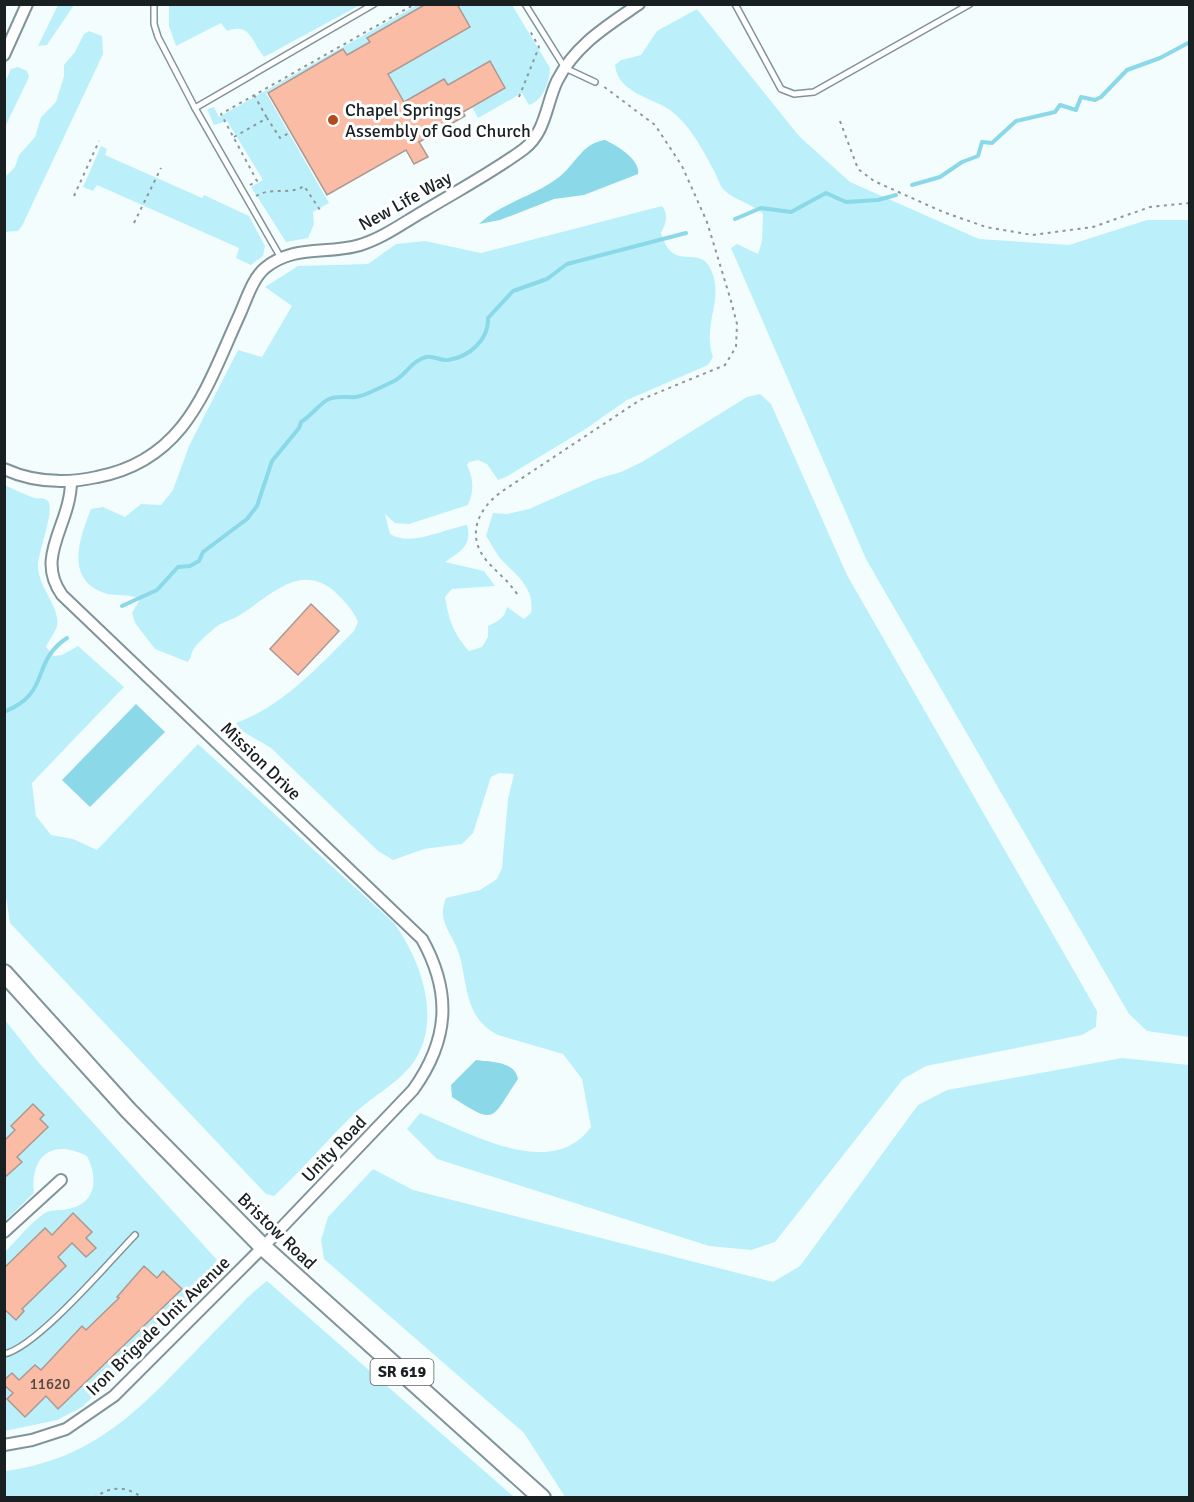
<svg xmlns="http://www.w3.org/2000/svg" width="1194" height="1502" viewBox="0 0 1194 1502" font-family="Signika,sans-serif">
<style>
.green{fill:#bbf0fb}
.water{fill:#8ad8e8}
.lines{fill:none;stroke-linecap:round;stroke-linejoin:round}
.stream{stroke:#8ad8e8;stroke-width:4}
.building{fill:#fabca4;stroke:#ab9992;stroke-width:1.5}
.lane-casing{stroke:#809499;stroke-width:8}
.street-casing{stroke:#809499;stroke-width:14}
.primary-casing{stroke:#809499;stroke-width:20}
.path{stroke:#8e9698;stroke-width:2;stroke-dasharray:3 4.5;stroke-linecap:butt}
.lane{stroke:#fff;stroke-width:5}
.street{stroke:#fff;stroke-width:10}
.primary{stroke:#fff;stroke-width:16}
.poi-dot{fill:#b04b1d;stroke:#fff;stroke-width:2}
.labels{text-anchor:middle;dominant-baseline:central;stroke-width:6;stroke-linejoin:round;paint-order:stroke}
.number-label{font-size:15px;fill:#504742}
.shield{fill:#fff;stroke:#5d6364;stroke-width:1.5}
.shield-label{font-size:16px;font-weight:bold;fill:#182022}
.poi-label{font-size:18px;fill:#182022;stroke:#fff;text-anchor:start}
.street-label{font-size:18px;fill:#182022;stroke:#fff}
</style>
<rect width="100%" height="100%" fill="#f4fdfe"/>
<g class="green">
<path d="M457,4L512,5L550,68C550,81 543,101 529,105L522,93L478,118L472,107L505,88L490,61L448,85L444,79L404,102L388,74L470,28Z"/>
<polygon points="58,5 74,5 47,45 38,46"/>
<path d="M169,5V4L360,5L264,57C252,43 251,22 227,31L221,23L176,46L169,26Z"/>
<polygon points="417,5 426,5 368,37 370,42 347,55 343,49 266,93 329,203 313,212 314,224 308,238 286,242 251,187 263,180 227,121 214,125 207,109 214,107 219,117"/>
<path d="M697,9L799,136L850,182L979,239L1069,245L1147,220H1189V1037L1147,1031L1129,1014L866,559L731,248L737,244L758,254L762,241L763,214C752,203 735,201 724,190C719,185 717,175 713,169C702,148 689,124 670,110C651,97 618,93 615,65L621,60L641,55L657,31Z"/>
<polygon points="89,31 102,36 103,54 22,226 18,231 5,232 5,177 15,167 19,155 35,137 41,117 56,102 64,76 64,65 75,52 84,34"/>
<polygon points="18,67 27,71 29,77 5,127 5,82 11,69"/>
<polygon points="101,146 107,149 105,155 202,198 204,195 249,216 265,246 263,256 251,265 236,258 239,248 97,185 93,191 83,187"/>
<path d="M662,206C669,215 666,223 661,233C672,272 697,246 709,266C727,298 701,322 713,357L708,365L627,400L584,430L506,477L498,480L487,464L478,460L469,462L467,465C474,480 474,491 468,505L409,524L395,523L385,514L390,534C411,547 444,529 467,525C473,546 459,552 445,562L484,571L495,586L452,589L445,597C449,620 453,633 469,651L482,647L488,637V626C498,621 505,618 507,607L524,619L531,613C535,586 514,574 499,557C494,550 491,543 486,536L493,513L507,514L529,509L597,479L621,472L642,462L747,397L760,394L771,404L847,575L1097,1011L1096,1027L1082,1035L926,1066L903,1079L775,1242L751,1250L709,1246L437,1159L407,1129L420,1113C469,1132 551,1182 591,1127L582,1079L563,1054L498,1035C464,1018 468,984 459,954C453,933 436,922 446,898L480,890L497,879L502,868L508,799L514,774L499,773L491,777L473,833L462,844L424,849L393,860L378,851L271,748L242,731L236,723C283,706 319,666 354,631L358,622C353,610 346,603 336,593C301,561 272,595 240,615C232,620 224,621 216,627C209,633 198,642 193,650C191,654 191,658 188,662L155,649L135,623L132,613L140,599C128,593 116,597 104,593C64,579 80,537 91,509L103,507L125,517L141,504L161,505L173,490L189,446L238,350L262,357L292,306L265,287L298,266L368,264L396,244L425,241L481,253Z"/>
<path d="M4,485C14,489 25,495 35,498C40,499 44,497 48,501C55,509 39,551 38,564C37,587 61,607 57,626C55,633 49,640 46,647L54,656L62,655L78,646L124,687L32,783L36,816L51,835L73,839L97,850L198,744L394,923C420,959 442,1017 415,1060C401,1082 372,1096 354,1114C326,1141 302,1170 274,1196L266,1194L10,923L4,884Z"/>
<path d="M5,1020L39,1063L217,1260L200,1285L205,1291L82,1407L57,1420L5,1431V1252C17,1240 30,1223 45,1213C51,1209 61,1211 68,1209C97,1203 98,1178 87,1156C52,1138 30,1156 34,1193L5,1221Z"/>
<polygon points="1122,1058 1189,1065 1189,1497 565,1497 524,1433 324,1259 321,1240 328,1217 373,1169 413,1190 773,1282 800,1266 918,1105 947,1090"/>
<path d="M267,1281L514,1497H5V1471C106,1458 152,1394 220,1326C235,1311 250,1293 267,1281Z"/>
</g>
<g class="water">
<path d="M605,140C616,145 641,160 638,174L584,195L554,199L500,220L479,224C501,203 535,196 559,177C575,165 582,143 605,140Z"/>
<polygon points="136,704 165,732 90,807 62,780"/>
<path d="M476,1060C491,1062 515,1061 518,1079C490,1120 497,1126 452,1097L451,1085Z"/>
</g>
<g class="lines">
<g class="stream">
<polyline points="912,185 940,177 962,162 978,156 982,142 992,143 1016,121 1055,112 1060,105 1076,110 1081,97 1095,100 1101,97 1127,70 1160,58 1190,42"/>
<polyline points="735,219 761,208 791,212 826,193 846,202 878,200 896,195"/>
<path d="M122,606L157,590L178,567L190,566L199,561L203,552L247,519L257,506L272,461L299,428L301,422C311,416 321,402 329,399C338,395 346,398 356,397C364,396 386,385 394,381C406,375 411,361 426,357C433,355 440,361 448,360C470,357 489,339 488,318L513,291L547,279L567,264L686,233"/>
<path d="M4,712C52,693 30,662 67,638"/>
</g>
</g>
<g class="building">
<polygon points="426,4 457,4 470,27 388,74 404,102 444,79 448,85 490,61 505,88 463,112 465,116 419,142 428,157 414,164 406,150 327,195 268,93 343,49 347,55 370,42 367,38"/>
<polygon points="311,604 339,631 298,675 270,649"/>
<polygon points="33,1104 44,1115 40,1119 48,1127 17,1157 22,1162 4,1178 4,1141 15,1130 11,1126"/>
<polygon points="73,1213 92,1232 86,1238 96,1248 86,1257 72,1243 58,1257 66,1266 22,1309 24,1311 16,1320 4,1309 4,1268 45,1228 52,1235"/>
<polygon points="144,1266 157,1278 163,1271 182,1289 58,1409 46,1396 25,1417 7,1399 13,1393 4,1385 4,1380 12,1373 19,1380 35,1365 41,1370 82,1326 86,1330 119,1298 117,1297"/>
</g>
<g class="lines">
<g class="lane-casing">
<g id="lane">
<polyline points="154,4 154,24 158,37 195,108 281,258"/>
<polyline points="525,4 565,68 595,82"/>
<polyline points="735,4 781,89 794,94 814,92 970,4"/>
<polyline points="195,108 374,4"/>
<path d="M4,1354C36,1348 109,1262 135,1235"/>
</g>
</g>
<g class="street-casing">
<g id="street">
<polyline points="4,55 27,4"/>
<path d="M4,469C35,483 65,484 97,477C186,460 206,388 239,316C246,301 252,279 265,268C294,244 327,255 360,245C383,238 403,223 424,211C457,191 493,172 524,149C546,132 546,104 557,81C575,45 607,26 639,4"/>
<polyline points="4,1232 61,1180"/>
<path d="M4,1445L32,1440L66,1429L114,1396L263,1247L413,1090C449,1040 452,993 422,939L62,595C34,556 71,525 71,481"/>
</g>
</g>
<g class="primary-casing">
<polyline id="primary" points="4,973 129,1111 263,1247 542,1498"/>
</g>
<g class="path">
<polyline points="254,95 267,118"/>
<polyline points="519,97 539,47 530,31"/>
<polyline points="840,121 858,169 874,181 943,212 986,227 1032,235 1093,227 1150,207 1190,203"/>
<polyline points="234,137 267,118 280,138 289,133"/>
<polyline points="250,185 257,181 221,114 415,4"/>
<polyline points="74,196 99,141"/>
<path d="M256,196C273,186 289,196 304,186L320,210"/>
<polyline points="134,223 161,168"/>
<path d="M517,594C508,580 496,572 486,560C466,535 478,509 501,492L640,400L725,365L736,347L737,324L731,301L707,222L682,166L655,125L603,86"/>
<path d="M94,1498C112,1485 126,1486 143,1498"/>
</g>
<use href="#lane" class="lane"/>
<use href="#street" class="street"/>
<use href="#primary" class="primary"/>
</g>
<circle class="poi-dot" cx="333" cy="120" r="6"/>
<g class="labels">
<g class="number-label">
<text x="50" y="1384">11620</text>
</g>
<rect class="shield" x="370.5" y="1359" width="63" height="26" rx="4.5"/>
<g class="shield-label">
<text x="402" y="1372">SR 619</text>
</g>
<g class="poi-label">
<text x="345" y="110">Chapel Springs<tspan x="345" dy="21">Assembly of God Church</tspan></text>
</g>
<g class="street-label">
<text transform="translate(405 201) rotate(-29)">New Life Way</text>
<text transform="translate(261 761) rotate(44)">Mission Drive</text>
<text transform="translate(334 1149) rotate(-46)">Unity Road</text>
<text transform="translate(277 1231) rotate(44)">Bristow Road</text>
<text transform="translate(158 1326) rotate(-44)">Iron Brigade Unit Avenue</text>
</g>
</g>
<rect width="1194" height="1502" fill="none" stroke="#182022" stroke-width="12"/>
</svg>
